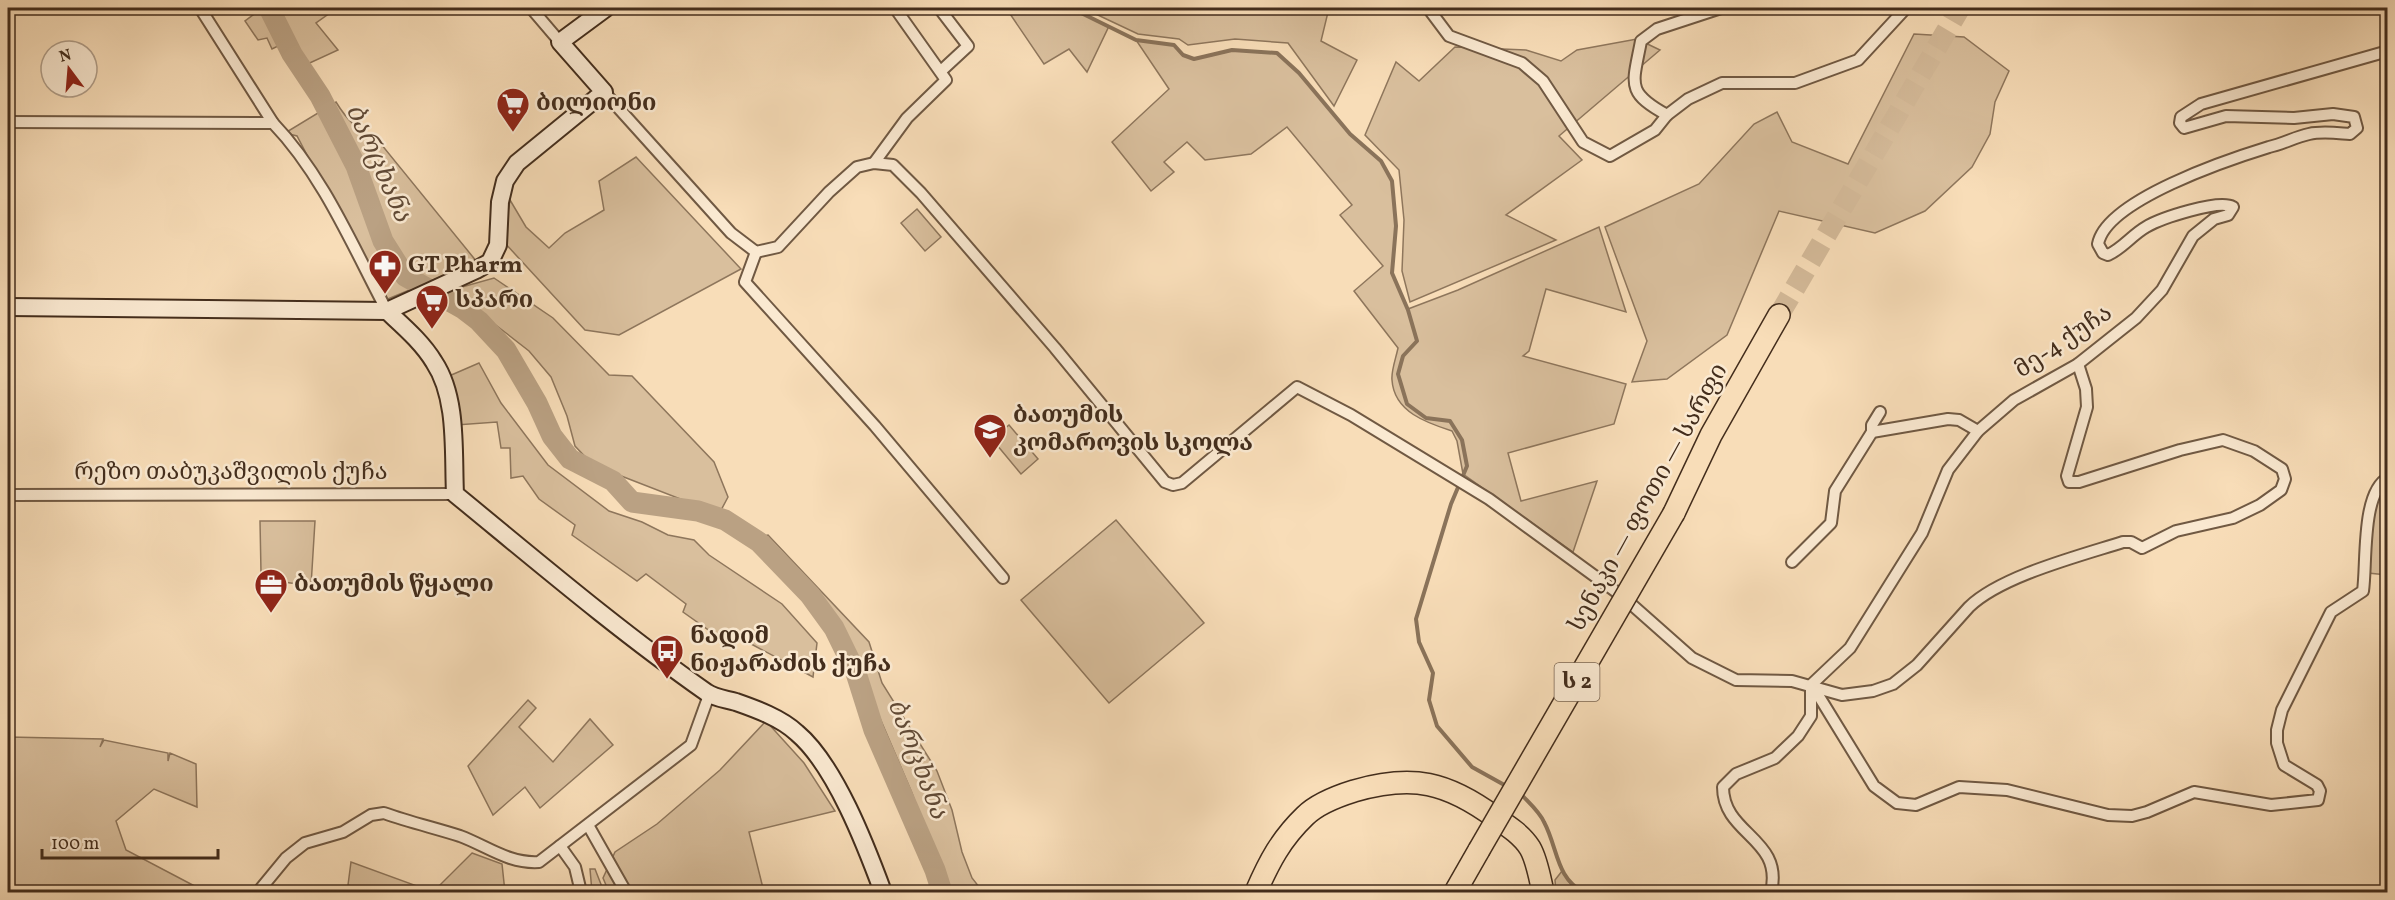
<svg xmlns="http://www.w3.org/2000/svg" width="2395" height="900" viewBox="0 0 2395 900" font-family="Vollkorn,'Noto Serif Georgian',serif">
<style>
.green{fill:#d9bf9d;stroke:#8e765c;stroke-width:1.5}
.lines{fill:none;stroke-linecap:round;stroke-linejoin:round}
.stream{stroke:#8a735a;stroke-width:4}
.river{stroke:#baa183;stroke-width:21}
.highway-tunnel{stroke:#d4ba99;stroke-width:21;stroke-dasharray:21 10;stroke-linecap:butt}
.street-casing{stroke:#705943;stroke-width:14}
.secondary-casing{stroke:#432d1c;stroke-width:20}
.highway-casing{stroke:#432d1c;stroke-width:24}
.street{stroke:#fae9d1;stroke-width:10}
.secondary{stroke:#fae9d1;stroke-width:16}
.highway{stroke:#f8ddb8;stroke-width:21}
.highway-bridge-casing{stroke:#432d1c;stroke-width:24;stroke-linecap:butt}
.highway-bridge{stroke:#f8ddb8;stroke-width:21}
.labels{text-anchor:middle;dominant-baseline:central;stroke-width:5;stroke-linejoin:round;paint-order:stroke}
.shield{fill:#fae9d1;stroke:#7a6552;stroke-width:1.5}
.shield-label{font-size:22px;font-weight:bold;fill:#432d1c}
.poi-label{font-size:24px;font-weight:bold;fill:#432d1c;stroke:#fae9d1;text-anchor:start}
.street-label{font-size:24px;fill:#432d1c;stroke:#fae9d1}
.water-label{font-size:26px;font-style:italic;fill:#614a36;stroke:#fae9d1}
</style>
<rect width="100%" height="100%" fill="#f8ddb8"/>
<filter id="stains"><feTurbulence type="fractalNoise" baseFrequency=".00333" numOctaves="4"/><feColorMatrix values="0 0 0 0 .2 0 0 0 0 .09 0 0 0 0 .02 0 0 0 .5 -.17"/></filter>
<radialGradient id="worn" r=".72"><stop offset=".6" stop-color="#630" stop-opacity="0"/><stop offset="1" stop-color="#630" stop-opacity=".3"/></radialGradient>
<g class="green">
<polygon points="256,8 337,8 316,23 338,50 301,67 286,42 272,49 267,38 258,40 245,21 257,12"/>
<polygon points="1006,8 1071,8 1109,26 1087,72 1069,49 1044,64"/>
<polygon points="1083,8 1329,8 1321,41 1357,60 1334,106 1288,43 1235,39 1188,45 1179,39 1138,34"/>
<polygon points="1914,34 1964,37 2009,71 1995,102 1990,134 1972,167 1925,211 1875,233 1779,211 1727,335 1667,379 1632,382 1647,341 1605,227 1699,184 1754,124 1777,112 1792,142 1848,164"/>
<polygon points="1637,39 1660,50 1559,136 1582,160 1506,215 1556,240 1410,302 1402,271 1404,220 1399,170 1365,135 1396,62 1419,81 1455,47 1526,50 1561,61 1577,50"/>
<path d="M1136,40L1174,45L1183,55L1194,59L1232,50L1277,53L1299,73L1350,134L1381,161L1392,181L1396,226L1392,273L1408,309L1458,290L1599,227L1626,312L1546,289L1529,351L1523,356L1626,384L1614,424L1508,453L1521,501L1597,481L1573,552L1463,474L1457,441L1452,431C1427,423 1394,412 1392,380C1391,371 1396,358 1398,348L1354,291L1383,266L1340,215L1352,205L1287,127L1251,154L1205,160L1187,142L1164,162L1174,172L1151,191L1112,142L1169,89Z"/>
<path d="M336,102C347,120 357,130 377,139L477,262L383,301L297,136L285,133Z"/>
<polygon points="636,157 741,269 619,335 585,330 503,241 510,200 526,227 549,248 565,233 604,210 599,181"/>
<polygon points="917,209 941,237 925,251 901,223"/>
<polygon points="494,278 553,318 609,375 632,376 714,462 728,497 719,514 593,465 575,446 567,416 551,377 529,351 497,326 444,292"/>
<polygon points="479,363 501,403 548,465 609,511 642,522 668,535 694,540 709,555 782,604 817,643 813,677 725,630 717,636 683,612 686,604 646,574 637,581 572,535 575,525 539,499 523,476 511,478 510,448 501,448 497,422 456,425 449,376"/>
<polygon points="1009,425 1038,459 1021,474 992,439"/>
<polygon points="2387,487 2387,575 2368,573 2368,540 2379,493"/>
<polygon points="1116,520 1204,623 1109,703 1021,600"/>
<polygon points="260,521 315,521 311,586 277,581 277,572 261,572"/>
<polygon points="768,535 869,642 882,683 937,771 952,810 962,852 972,878 983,892 947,892 912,793 840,625 758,537"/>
<polygon points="528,700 536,708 519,727 553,762 590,719 613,745 540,808 525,787 493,815 468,766"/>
<polygon points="766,721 804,763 835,811 749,832 764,892 609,892 603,878 615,852 657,824 720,770"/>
<polygon points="8,737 103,739 100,747 104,740 168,753 168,761 170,753 196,764 197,807 154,789 116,821 126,850 206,892 8,892"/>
<polygon points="472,853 502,864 505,892 369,892 348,885 351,862 433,892"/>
<polygon points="590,869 595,869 604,892 592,892"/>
<polygon points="1562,871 1572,886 1584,892 1556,892 1555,880"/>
</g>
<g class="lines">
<g class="stream">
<polyline points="1071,8 1136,40 1174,45 1183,55 1194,59 1232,50 1277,53 1299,73 1350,134 1381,161 1392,181 1396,226 1392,273 1408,310 1417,341 1403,356 1398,374 1407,404 1426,418 1450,421 1462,440 1467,466 1451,504 1416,619 1419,642 1433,673 1429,700 1437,726 1472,767 1508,787"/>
<path d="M1520,793C1528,802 1539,811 1544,822C1558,848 1556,879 1584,892"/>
</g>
<polyline class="river" points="269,8 292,54 320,96 356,166 383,241 405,276 462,308 479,321 506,350 537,403 552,436 570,459 613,481 632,502 698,511 725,520 759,542 810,595 834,628 856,673 874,730 935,870 942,892"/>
<polyline class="highway-tunnel" points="1779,315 1960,8"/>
<g class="street-casing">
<g id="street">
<path d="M200,8L273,123C323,175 353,247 387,311"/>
<polyline points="531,8 560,42"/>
<polyline points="939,8 968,46 941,71"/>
<path d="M1428,8L1449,36L1522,63L1543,81L1583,142L1610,156L1655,130L1667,115C1625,92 1633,84 1641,41L1657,29L1721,8"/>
<path d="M604,92L731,233L756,252L778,247L829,192L857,167L874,163L893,165L921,193L1055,348L1165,482L1173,485L1182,483L1297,387L1351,415L1489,499L1622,596L1692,658L1736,680L1792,681L1842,695L1873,691L1893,684L1917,665L1969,607C2001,576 2079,556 2123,542H2131L2142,548L2176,531L2233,518L2260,505L2281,490L2285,479L2282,469L2254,451L2223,440L2180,450L2079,482H2069L2067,476L2087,407L2086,389L2078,364"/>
<polyline points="1667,115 1688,99 1722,83 1795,83 1858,60 1906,8"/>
<polyline points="8,122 273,123"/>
<polyline points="874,163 907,118 946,80 895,8"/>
<polyline points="756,252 745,282 875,426 1003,578"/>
<polyline points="1880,412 1872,425 1872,432 1948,419 1959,420 1978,431"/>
<polyline points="8,495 455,494"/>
<polyline points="1792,562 1831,523 1835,491 1872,432"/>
<path d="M1812,685L1874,786L1897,803L1916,805L1959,787L2007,790L2108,815L2132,816L2147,812L2194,792L2271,805L2318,800L2320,791L2317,785L2284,765L2277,743V730L2282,710L2331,612L2363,591C2367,564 2361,492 2388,478"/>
<polyline points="588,825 626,892"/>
<polyline points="560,846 575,867 581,892"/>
<path d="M258,892L286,858L305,843L343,832L371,815L384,813C409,822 435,828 460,836C487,846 509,864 539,862L691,745L709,695"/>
<polyline points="325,892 347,892"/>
<path d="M1771,892C1784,838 1723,835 1723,787L1736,774L1775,758L1798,736L1811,716V685L1850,648L1922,533L1948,470L1978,431L2014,400L2078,364L2136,318L2162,290L2193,236L2214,219L2228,215L2233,207C2219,199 2161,218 2146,227C2132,235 2123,248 2108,255L2103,253L2098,244C2106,200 2230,159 2269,147C2283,144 2295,137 2309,134C2322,131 2336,133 2350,134L2357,128L2354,117L2333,114L2294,118L2226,116L2184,128L2180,123L2181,117L2201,104L2388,51"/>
</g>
</g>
<g class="secondary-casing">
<g id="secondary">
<polyline points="8,307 387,311 476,270 490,262 498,245 500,202 505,181 517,163 604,92 560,42 606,8"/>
<path d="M387,311C403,326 422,342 434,362C458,398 453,452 455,494C538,562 619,631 706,692C714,698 726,699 736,702C756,709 781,718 797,733C835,765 866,846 883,892"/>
</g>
</g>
<g class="highway-casing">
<g id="highway">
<polyline points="1674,513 1711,435 1779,315"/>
<path d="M1256,892C1269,862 1281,839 1305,816C1317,804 1338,796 1354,791C1413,774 1447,782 1496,818C1508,826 1522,835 1530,848C1537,860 1540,879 1543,892"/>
<polyline points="1455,892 1479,850"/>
</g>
</g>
<use href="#street" class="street"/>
<use href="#secondary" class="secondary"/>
<use href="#highway" class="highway"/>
<g class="highway-bridge-casing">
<polyline id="highway-bridge" points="1479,850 1674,513"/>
</g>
<use href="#highway-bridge" class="highway-bridge"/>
</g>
<defs>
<g id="supermarket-pin" transform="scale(1.725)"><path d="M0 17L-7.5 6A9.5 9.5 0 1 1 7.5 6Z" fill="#8f2418" stroke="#fae9d1"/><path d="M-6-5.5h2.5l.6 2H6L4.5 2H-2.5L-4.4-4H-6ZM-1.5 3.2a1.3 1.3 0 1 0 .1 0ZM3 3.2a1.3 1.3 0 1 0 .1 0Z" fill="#fff"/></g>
<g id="pharmacy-pin" transform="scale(1.725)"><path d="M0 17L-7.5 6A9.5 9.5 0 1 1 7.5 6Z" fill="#8f2418" stroke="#fae9d1"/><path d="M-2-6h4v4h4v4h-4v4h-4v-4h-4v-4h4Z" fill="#fff"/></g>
<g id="school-pin" transform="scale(1.725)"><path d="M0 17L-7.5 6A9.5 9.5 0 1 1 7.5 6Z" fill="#8f2418" stroke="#fae9d1"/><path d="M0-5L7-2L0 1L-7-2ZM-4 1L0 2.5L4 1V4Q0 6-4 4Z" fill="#fff"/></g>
<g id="office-pin" transform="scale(1.725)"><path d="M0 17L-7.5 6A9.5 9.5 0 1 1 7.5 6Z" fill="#8f2418" stroke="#fae9d1"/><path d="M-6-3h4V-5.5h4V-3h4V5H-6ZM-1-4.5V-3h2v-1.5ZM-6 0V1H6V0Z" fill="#fff"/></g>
<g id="bus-pin" transform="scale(1.725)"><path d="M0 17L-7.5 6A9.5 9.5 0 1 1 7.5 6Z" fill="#8f2418" stroke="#fae9d1"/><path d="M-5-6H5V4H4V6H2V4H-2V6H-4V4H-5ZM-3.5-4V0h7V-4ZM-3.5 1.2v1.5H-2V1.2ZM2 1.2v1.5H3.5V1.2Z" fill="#fff"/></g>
</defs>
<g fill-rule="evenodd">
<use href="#supermarket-pin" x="513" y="104"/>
<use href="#pharmacy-pin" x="385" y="266"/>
<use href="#supermarket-pin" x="432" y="301"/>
<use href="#school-pin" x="990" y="430"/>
<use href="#office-pin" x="271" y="585"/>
<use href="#bus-pin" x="667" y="651"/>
</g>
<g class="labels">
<rect class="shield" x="1554.5" y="663" width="45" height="38" rx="4.5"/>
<g class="shield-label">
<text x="1577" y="682">ს 2</text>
</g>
<g class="poi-label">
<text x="536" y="104">ბილიონი</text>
<text x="408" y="266">GT Pharm</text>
<text x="455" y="301">სპარი</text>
<text x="1013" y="416">ბათუმის<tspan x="1013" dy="28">კომაროვის სკოლა</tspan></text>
<text x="294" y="585">ბათუმის წყალი</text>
<text x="690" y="637">ნადიმ<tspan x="690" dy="28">ნიჟარაძის ქუჩა</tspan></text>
</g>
<g class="street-label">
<text transform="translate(2064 342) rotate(-34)">მე-4 ქუჩა</text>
<text x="231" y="473">რეზო თაბუკაშვილის ქუჩა</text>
<text transform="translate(1649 498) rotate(-61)">სენაკი — ფოთი — სარფი</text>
</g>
<g class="water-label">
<text transform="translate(378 163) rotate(66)">ბარცხანა</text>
<text transform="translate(917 759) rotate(69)">ბარცხანა</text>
</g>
</g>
<rect width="2395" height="900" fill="none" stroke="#f8ddb8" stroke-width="30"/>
<rect x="9" y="9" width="2377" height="882" fill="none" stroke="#432d1c" stroke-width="3"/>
<rect x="15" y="15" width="2365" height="870" fill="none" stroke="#432d1c" stroke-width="1.5"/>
<g transform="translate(69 69) rotate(344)"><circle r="28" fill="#fae9d1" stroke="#b19e89" stroke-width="1.5"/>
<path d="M0-4.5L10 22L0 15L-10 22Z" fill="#8f2418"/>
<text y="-9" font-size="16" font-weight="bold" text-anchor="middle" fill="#432d1c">N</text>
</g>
<path d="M42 849v9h176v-9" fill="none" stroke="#432d1c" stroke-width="3"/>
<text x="51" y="849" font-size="18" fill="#432d1c" stroke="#fae9d1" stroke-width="4.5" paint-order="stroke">100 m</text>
<rect width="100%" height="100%" filter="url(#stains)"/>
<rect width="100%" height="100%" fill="url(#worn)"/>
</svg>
